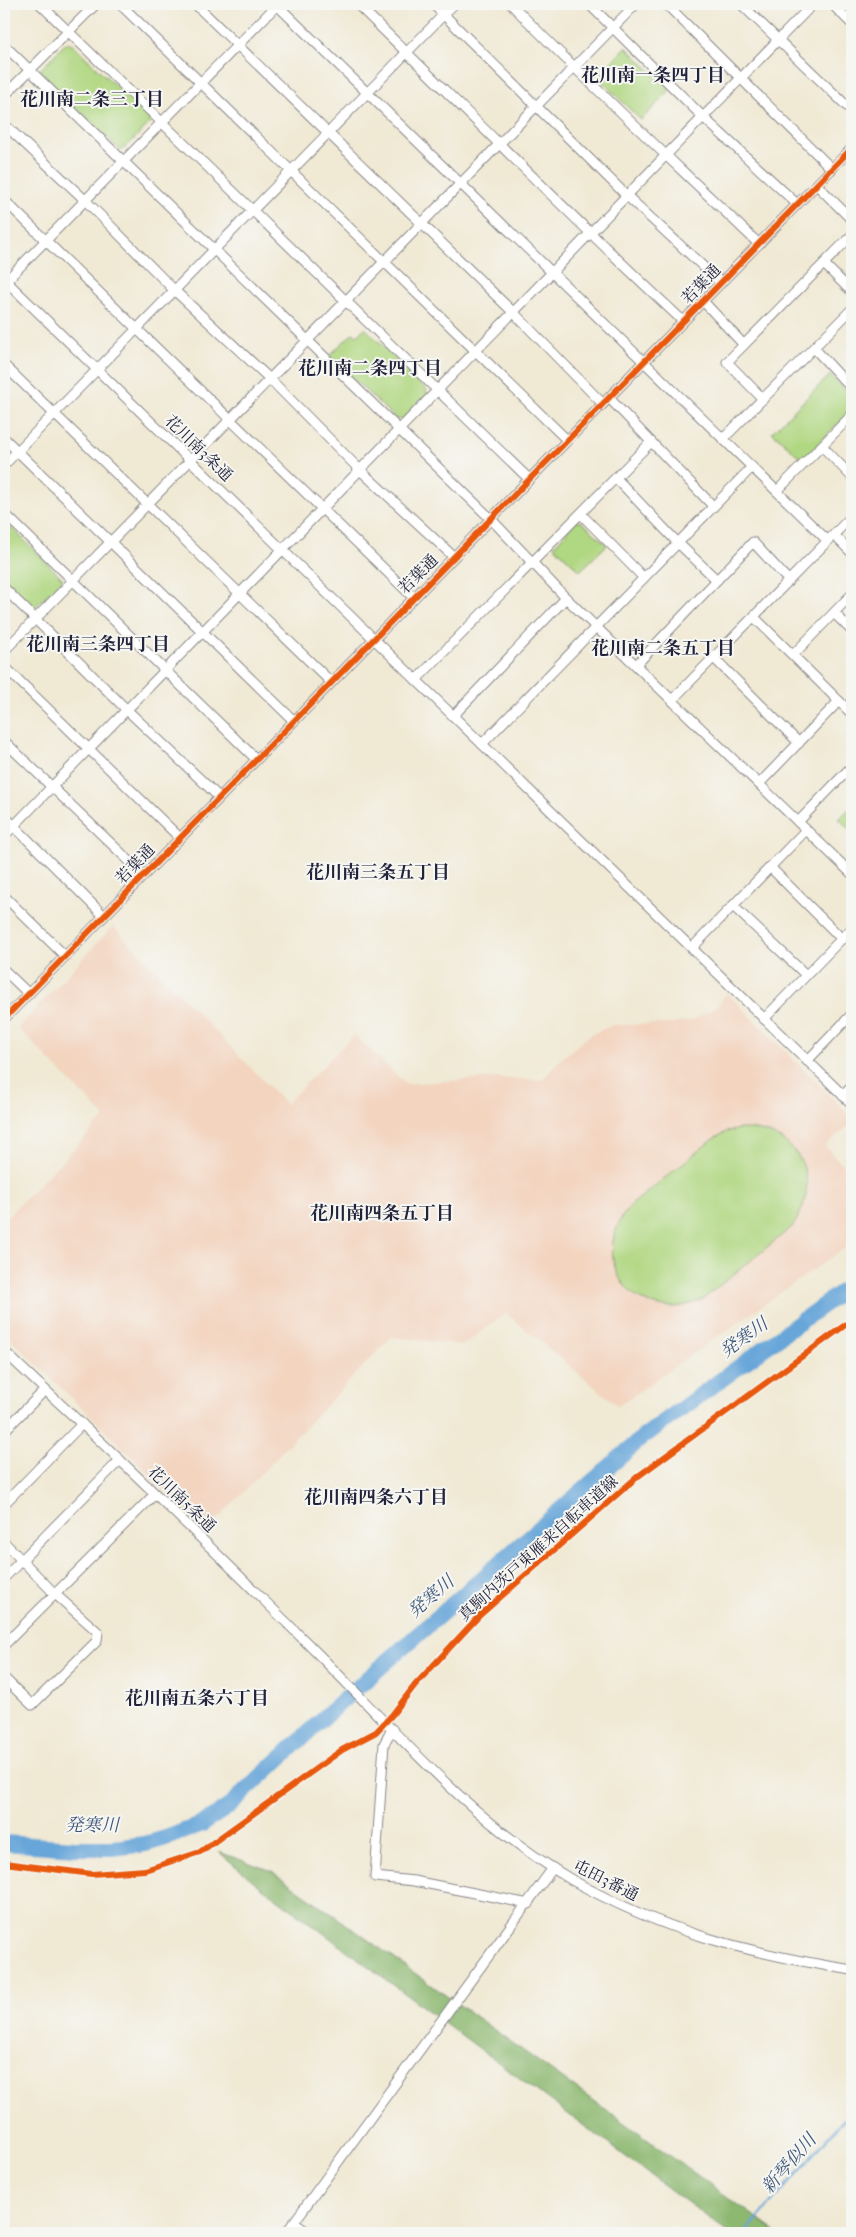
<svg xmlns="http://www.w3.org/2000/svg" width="856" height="2237" viewBox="0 0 856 2237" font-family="'IM FELL French Canon','Noto Serif JP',serif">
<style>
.built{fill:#f3d4bf}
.green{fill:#b0d781;stroke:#697c5e}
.forest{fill:#8cb86f;stroke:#576d55}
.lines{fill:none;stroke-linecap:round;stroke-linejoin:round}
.stream{stroke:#67a6d9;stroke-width:2.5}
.river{stroke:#67a6d9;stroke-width:16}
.minor-casing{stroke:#898688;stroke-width:11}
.minor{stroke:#fff;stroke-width:9}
.cycleway-casing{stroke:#f6f6f2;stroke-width:9}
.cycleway{stroke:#e8590c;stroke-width:6}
.labels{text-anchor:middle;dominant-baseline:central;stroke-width:4;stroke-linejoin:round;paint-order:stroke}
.street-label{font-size:16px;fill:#22223b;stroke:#f6f6f2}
.neighbourhood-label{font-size:18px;font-weight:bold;fill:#22223b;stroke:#f6f6f2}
.water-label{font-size:18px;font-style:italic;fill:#3e577a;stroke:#f6f6f2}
</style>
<rect width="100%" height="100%" fill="#f6f6f2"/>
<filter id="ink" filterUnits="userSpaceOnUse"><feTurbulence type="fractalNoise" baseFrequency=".02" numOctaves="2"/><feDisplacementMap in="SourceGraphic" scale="10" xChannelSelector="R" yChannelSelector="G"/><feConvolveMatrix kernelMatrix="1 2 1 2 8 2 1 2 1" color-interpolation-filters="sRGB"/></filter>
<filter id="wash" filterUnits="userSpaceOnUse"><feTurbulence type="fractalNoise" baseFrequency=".0096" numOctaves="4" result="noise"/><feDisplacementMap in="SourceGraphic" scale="20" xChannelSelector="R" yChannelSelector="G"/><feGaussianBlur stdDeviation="1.12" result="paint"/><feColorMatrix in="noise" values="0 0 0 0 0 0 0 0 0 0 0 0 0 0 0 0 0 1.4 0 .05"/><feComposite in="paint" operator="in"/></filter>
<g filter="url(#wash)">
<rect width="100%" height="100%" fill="#f0e9d4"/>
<polygon class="built" points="113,926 286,1104 354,1035 406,1084 497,1078 542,1080 562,1058 590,1035 613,1025 672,1024 693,1020 716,1007 727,993 852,1118 852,1123 825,1146 852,1176 852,1243 618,1406 506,1313 463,1345 391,1337 207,1530 4,1332 4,1220 105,1117 18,1028"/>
<g class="green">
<polygon points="66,43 71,43 150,119 149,124 124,149 119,149 41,74 41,69"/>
<polygon points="626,47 670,90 641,120 597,77"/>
<polygon points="365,328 426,389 427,395 402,420 396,419 329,356 353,333 357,335"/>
<polygon points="830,375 852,397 852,409 803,460 772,432"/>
<polygon points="4,520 63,579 33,609 4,580"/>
<polygon points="576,521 582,522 607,545 580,571 554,546"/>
<polygon points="852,806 852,832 839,819"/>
<path d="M740,1129C798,1128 826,1180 792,1227L703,1299C638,1331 582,1261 631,1205L713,1139L726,1132Z"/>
</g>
<polygon class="forest" points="219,1852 272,1871 778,2233 729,2233 257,1884"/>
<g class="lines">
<polyline class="stream" points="745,2233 852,2110"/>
<polyline class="river" points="4,1843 74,1848 113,1848 145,1844 166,1838 202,1824 228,1807 333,1709 643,1437 852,1284"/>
</g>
</g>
<g filter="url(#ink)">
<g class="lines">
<g class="minor-casing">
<g id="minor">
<polyline points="40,4 529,479"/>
<polyline points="120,4 567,440"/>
<polyline points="195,4 514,313 603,404"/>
<polyline points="276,4 828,541"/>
<path d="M357,4C466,110 572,218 683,321"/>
<polyline points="433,4 627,196 721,283"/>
<path d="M511,4C591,86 676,164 759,244"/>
<polyline points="589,4 703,117 797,204"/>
<polyline points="666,4 832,169"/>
<polyline points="741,4 852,111"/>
<polyline points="832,4 852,24"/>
<polyline points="4,45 491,519 566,598 852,874"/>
<polyline points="4,96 96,4"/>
<polyline points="4,124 85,200 174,290 270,379 360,470 454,557"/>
<polyline points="817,185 852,220"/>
<polyline points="4,200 413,597"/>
<polyline points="824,264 852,292"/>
<polyline points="4,279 852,1104"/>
<polyline points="4,283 278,4"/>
<polyline points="703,301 744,345"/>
<polyline points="814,348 852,389"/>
<polyline points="4,365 331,682"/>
<polyline points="609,398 713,506"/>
<polyline points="763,399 727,362 852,235"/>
<polyline points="4,438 293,720"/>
<polyline points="723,439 852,309"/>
<polyline points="822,446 852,477"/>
<polyline points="4,465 454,4"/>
<polyline points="616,478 677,542 717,580"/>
<polyline points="777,491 852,415"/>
<polyline points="4,513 256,759"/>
<polyline points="581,514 643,577"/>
<polyline points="834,535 852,553"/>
<polyline points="4,588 127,710 219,797"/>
<polyline points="834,613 852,631"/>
<polyline points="754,617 852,714"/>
<polyline points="4,651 636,4"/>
<polyline points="793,655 852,594"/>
<polyline points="714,658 799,743"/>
<polyline points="636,665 753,542 789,581"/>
<polyline points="4,666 180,838"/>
<polyline points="416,680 651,442"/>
<polyline points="672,700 852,516"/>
<polyline points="453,716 566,598"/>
<polyline points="4,741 144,875"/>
<polyline points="482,744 752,467"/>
<polyline points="759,784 839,701"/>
<polyline points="4,816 104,916"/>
<polyline points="798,822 852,766"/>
<polyline points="4,836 813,4"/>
<polyline points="770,867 842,939"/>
<polyline points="4,896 65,956"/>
<polyline points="733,906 806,975"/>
<polyline points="692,948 806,830"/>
<polyline points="4,970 29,994"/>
<polyline points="4,1019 852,148"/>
<polyline points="764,1019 852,928"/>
<polyline points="807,1061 852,1014"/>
<polyline points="843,1096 852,1086"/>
<path d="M4,1351C43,1389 83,1424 122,1462C186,1523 249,1585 311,1647C393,1728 470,1821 572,1880C664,1932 749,1953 852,1970"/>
<polyline points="4,1431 45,1390"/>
<polyline points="4,1504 82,1424"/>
<polyline points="4,1542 55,1594 98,1632 97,1641 32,1705 4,1678"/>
<polyline points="4,1578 120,1460"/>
<polyline points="4,1645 155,1494"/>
<polyline points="392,1729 384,1744 375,1877 414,1881 529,1904"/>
<polyline points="294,2223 309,2233"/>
<polyline points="286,2233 553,1868"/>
</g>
</g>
<use href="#minor" class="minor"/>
<g class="cycleway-casing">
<g id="cycleway">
<polyline points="4,1019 852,148"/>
<polyline points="4,1863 92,1874 145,1870 200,1852 342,1750 376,1732 392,1715 415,1685 480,1615 637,1477 852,1320"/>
</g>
</g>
<use href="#cycleway" class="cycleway"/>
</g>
</g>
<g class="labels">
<g class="street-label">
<text transform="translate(701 284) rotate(-46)">若葉通</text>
<text transform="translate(199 448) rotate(44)">花川南3条通</text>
<text transform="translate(418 574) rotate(-45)">若葉通</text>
<text transform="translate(135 864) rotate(-46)">若葉通</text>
<text transform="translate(182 1499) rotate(44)">花川南5条通</text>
<text transform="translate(538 1548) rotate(-42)">真駒内茨戸東雁来自転車道線</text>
<text transform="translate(606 1880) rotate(27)">屯田3番通</text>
</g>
<g class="neighbourhood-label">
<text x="653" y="75">花川南一条四丁目</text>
<text x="92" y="99">花川南二条三丁目</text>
<text x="370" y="368">花川南二条四丁目</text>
<text x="98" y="644">花川南三条四丁目</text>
<text x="663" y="648">花川南二条五丁目</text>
<text x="378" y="872">花川南三条五丁目</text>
<text x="382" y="1213">花川南四条五丁目</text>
<text x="376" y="1497">花川南四条六丁目</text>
<text x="197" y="1698">花川南五条六丁目</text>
</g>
<g class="water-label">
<text transform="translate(744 1338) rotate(-36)">発寒川</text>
<text transform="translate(431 1597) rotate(-41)">発寒川</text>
<text x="92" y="1825">発寒川</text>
<text transform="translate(789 2164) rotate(-49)">新琴似川</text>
</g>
</g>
<rect width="856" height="2237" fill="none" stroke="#f6f6f2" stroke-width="20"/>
</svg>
